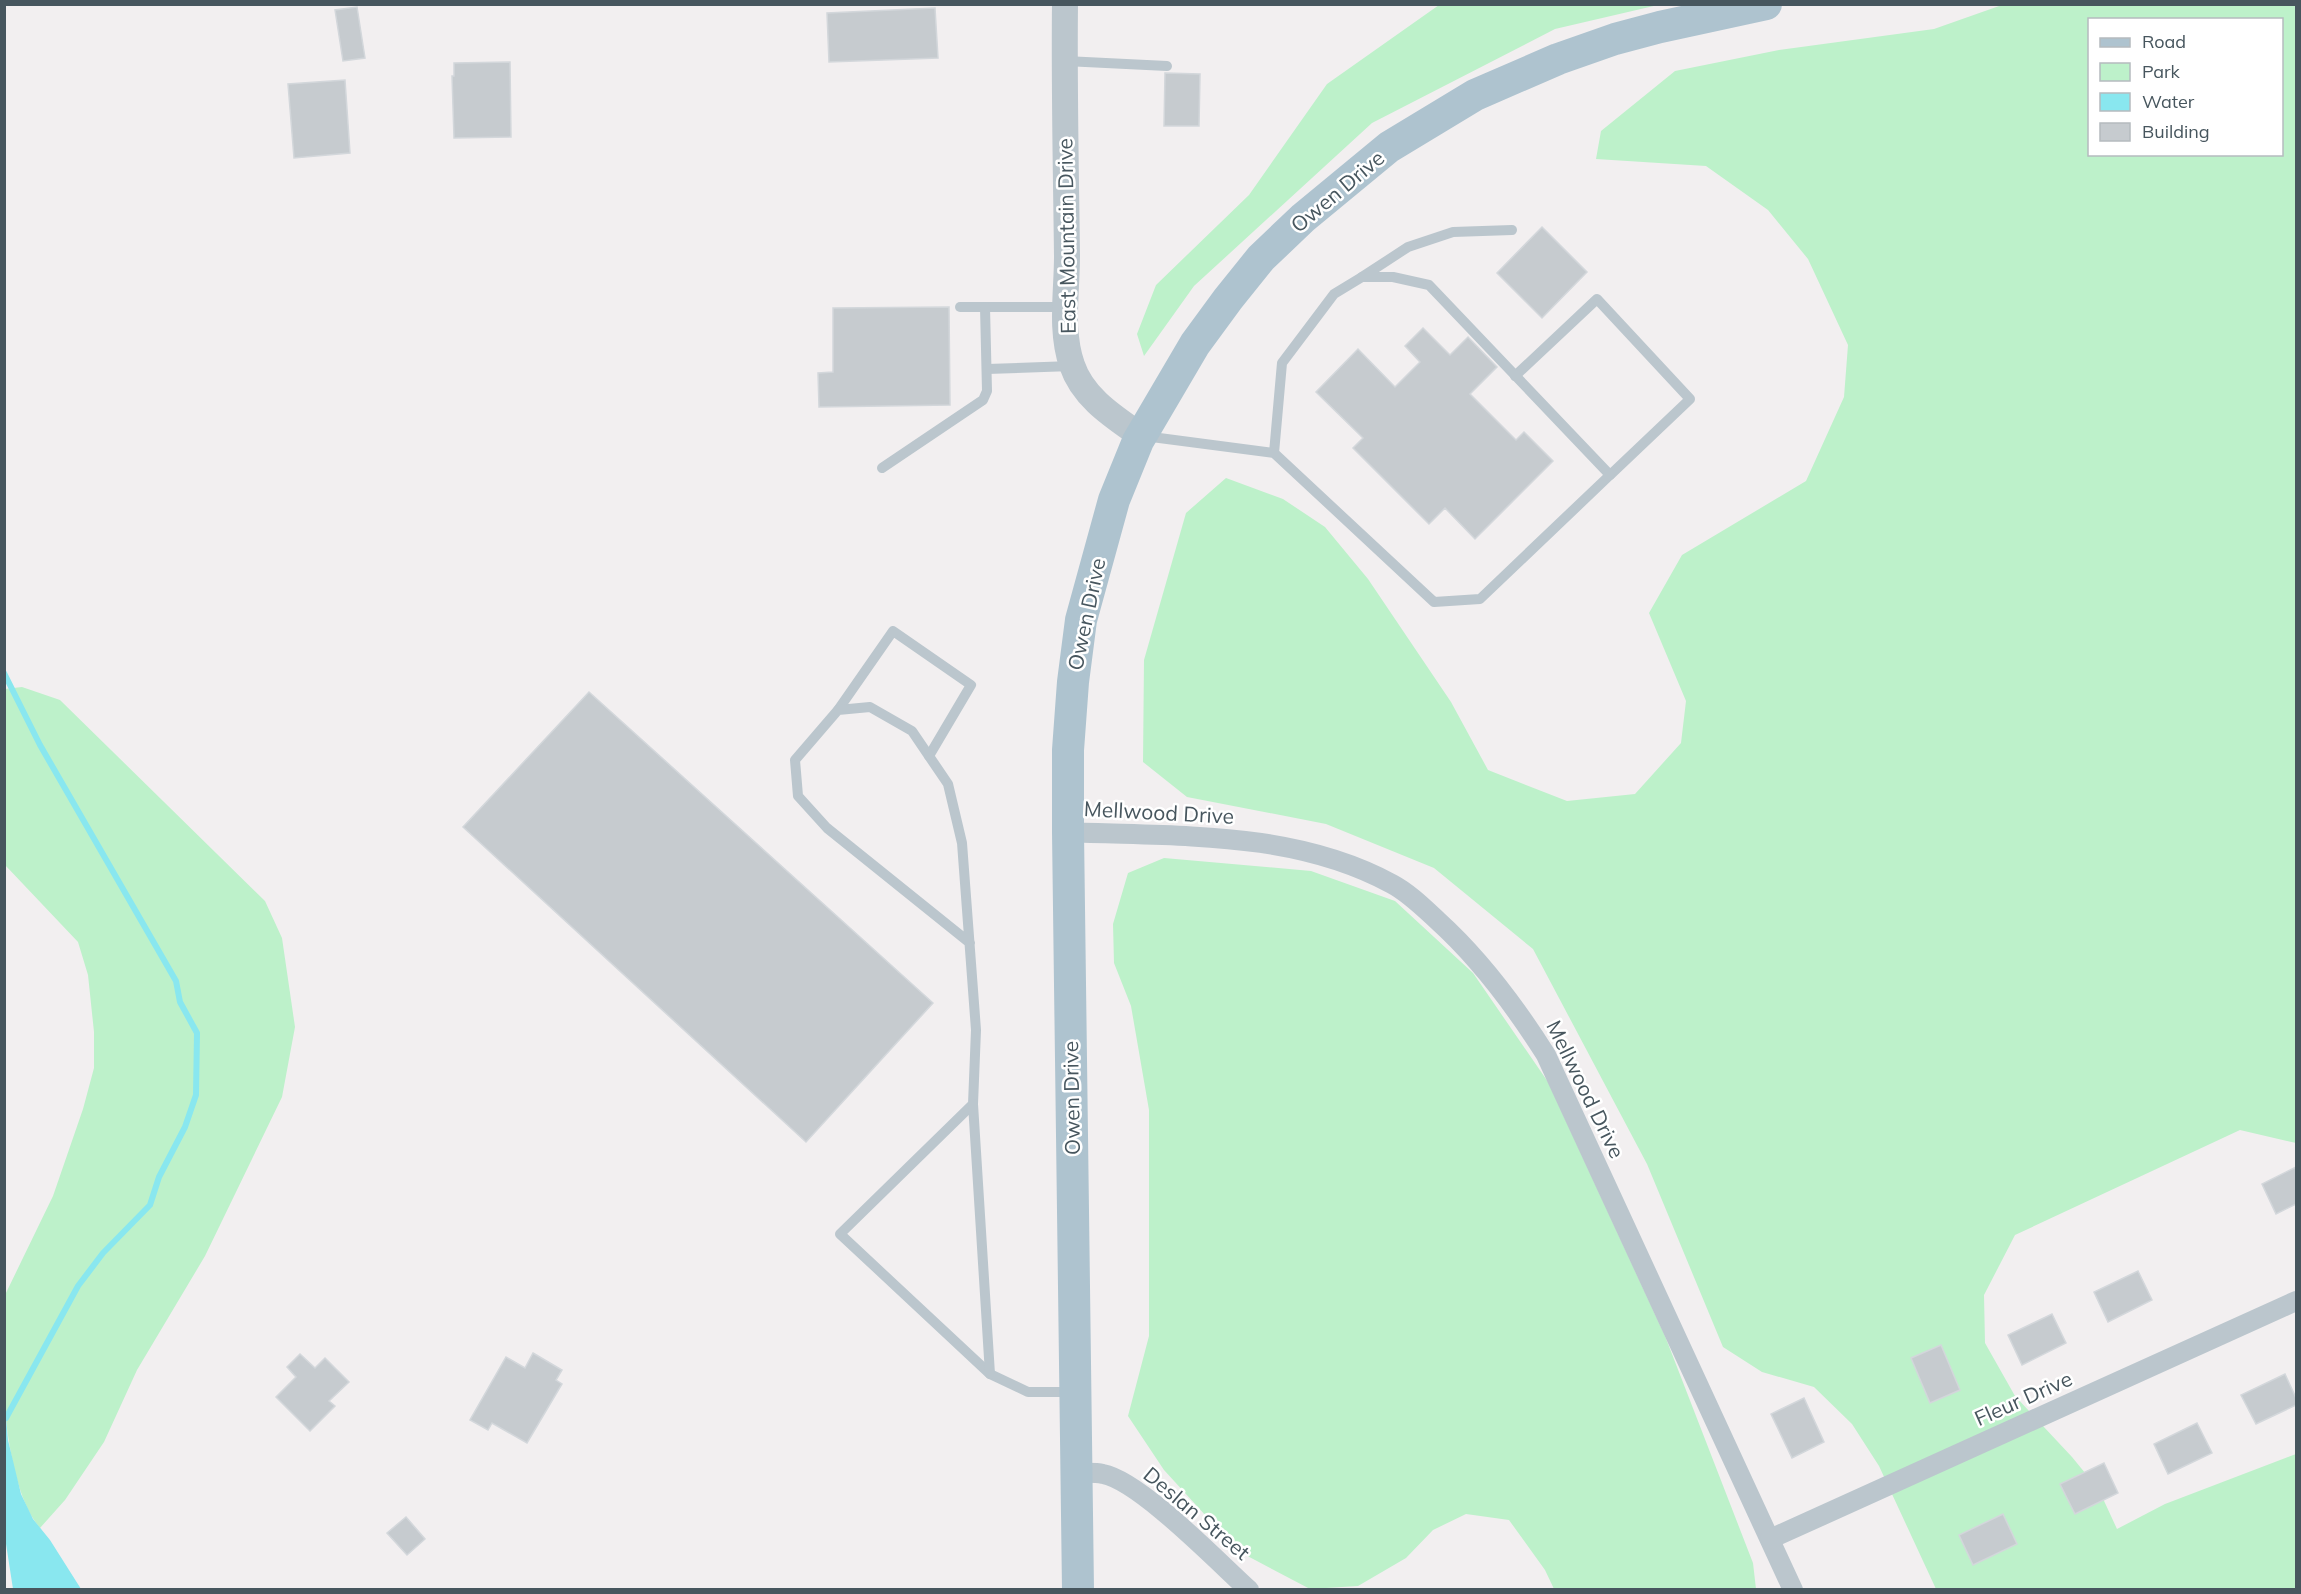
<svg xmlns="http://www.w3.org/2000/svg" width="2301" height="1594" viewBox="0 0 2301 1594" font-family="Mulish,sans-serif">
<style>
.green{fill:#bdf1ca;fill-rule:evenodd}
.water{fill:#89e7ef}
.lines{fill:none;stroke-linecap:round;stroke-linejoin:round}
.stream{stroke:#89e7ef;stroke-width:6}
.building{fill:#c6cbcf;stroke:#d3d7db;stroke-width:1.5}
.service{stroke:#bbc6cd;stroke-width:10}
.minor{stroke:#bbc6cd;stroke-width:20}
.tertiary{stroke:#bbc6cd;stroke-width:26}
.primary{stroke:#aec3cf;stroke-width:32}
.labels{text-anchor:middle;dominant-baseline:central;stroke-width:5;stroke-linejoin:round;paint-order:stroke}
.street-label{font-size:21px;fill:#47565e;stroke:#fff}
</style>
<rect width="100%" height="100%" fill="#f2eff0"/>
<g class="green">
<polygon points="1439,5 1658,5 1555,29 1372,123 1194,286 1144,356 1137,334 1156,285 1249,195 1327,84"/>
<path d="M2002,5H2296V1143L2240,1130L2015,1235L1984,1295L1985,1343L2015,1396L2072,1457L2099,1490L2117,1529L2165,1504L2296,1454V1589H1936L1879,1466L1852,1424L1814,1387L1762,1372L1723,1347L1647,1164L1533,949L1434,868L1326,824L1187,797L1143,762L1144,660L1186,513L1226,478L1283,499L1325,527L1368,579L1451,702L1488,770L1567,801L1635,794L1681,743L1686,701L1649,613L1682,555L1806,481L1844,397L1848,345L1808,259L1768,210L1706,166L1596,159L1601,131L1675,71L1779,50L1934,29ZM2090,20H2282V154H2090Z"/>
<path d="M22,687L60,700L265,901L282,938L295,1027L282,1097L205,1256L137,1370L104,1442L65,1500L40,1528C18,1502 10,1453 6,1420L5,1421V1295L53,1196L83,1109L94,1068V1032L88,975L78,942L5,865V689Z"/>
<polygon points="1164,858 1311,871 1395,901 1473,973 1548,1082 1665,1336 1753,1563 1756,1589 1554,1589 1545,1570 1509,1520 1466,1514 1433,1530 1406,1558 1358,1586 1310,1589 1238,1551 1164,1470 1128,1416 1149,1336 1149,1110 1131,1006 1114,963 1113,924 1128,873"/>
</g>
<polygon class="water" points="6,1418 8,1440 21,1494 33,1519 50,1540 81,1589 13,1589 4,1531"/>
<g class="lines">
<polyline class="stream" points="4,673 40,745 176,981 180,1002 197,1033 196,1095 185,1127 159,1177 150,1205 103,1253 78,1286 6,1418"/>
</g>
<g class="building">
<polygon points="357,7 365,58 343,61 335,10"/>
<polygon points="935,8 938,58 829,62 827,13"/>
<polygon points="510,62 511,137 454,138 452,76 454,76 454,63"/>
<polygon points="1165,73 1200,74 1199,126 1164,126"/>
<polygon points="345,80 350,153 294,158 288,84"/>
<polygon points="1542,227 1587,272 1542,318 1497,273"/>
<polygon points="949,307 950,405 819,407 818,373 833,372 833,308"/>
<polygon points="1423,328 1450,355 1468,337 1497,367 1470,394 1516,440 1524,432 1553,461 1475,539 1445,508 1429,524 1353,448 1363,438 1316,392 1358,349 1395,387 1420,362 1405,346"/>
<polygon points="589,692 933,1003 806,1142 463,827"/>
<polygon points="2296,1167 2296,1204 2276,1214 2262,1184"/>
<polygon points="2138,1271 2152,1300 2108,1322 2094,1292"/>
<polygon points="2052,1314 2066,1343 2022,1365 2008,1335"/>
<polygon points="1941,1345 1960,1390 1930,1403 1911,1358"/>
<polygon points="533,1353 562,1370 556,1380 562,1384 527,1443 492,1423 488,1430 470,1420 506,1357 525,1368"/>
<polygon points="300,1354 315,1368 325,1358 349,1382 329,1401 335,1406 310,1431 276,1397 296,1377 287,1367"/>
<polygon points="2285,1374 2296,1398 2296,1405 2256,1424 2241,1395"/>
<polygon points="1804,1398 1824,1442 1792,1458 1771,1414"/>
<polygon points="2197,1423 2212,1453 2168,1474 2154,1444"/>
<polygon points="2104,1463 2118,1493 2075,1514 2060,1484"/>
<polygon points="2003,1514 2017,1544 1973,1565 1959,1535"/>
<polygon points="406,1517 425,1539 407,1555 387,1533"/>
</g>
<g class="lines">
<g class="service">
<polyline points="1065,61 1167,66"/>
<polyline points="1362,277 1408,247 1453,232 1512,230"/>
<polyline points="960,307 1065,307"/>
<polyline points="987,369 1072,366"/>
<polyline points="1515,376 1597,299 1690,399 1610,475"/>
<polyline points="1144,436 1274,453 1434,602 1480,599 1610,475 1429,285 1393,277 1362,277 1334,294 1282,363 1274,453"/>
<polyline points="882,468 983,400 987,391 985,307"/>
<polyline points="838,710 893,631 971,685 929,756"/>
<polyline points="970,943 827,828 798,796 795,760 838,710 870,707 912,731 948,784 962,843 976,1030 973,1104 840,1234 990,1374 1028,1392 1074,1392"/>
<polyline points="973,1104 990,1374"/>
</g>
<g class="minor">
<path d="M1068,832C1176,837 1293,830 1392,884C1409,893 1424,908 1438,921C1481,960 1515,1006 1546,1055L1793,1590"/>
<path d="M1075,1473C1084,1473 1094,1472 1103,1474C1140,1481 1218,1562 1249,1590"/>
<polyline points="1770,1539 2296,1301"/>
</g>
<path class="tertiary" d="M1065,4C1064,88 1066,172 1067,256C1067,292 1060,331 1072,365C1083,398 1114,417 1141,436"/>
<polyline class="primary" points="1078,1590 1068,832 1068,750 1073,682 1081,620 1114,500 1138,441 1195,344 1228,299 1261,258 1303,218 1389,147 1475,95 1558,59 1615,39 1660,27 1766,4"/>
</g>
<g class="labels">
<g class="street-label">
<text transform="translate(1337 191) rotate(-40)">Owen Drive</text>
<text transform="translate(1066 236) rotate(-91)">East Mountain Drive</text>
<text transform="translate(1086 614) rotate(-78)">Owen Drive</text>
<text transform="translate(1159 812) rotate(3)">Mellwood Drive</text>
<text transform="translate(1586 1089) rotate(64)">Mellwood Drive</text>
<text transform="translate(1071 1098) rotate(-91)">Owen Drive</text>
<text transform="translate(2023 1398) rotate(-24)">Fleur Drive</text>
<text transform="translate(1197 1513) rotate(40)">Deslan Street</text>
</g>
</g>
<rect width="2301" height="1594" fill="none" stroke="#47565e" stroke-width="12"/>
<rect x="2088" y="18" width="195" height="138" fill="#ffffff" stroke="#b5bbbf" stroke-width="1.5"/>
<rect x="2100" y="38" width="30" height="9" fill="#aec3cf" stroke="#b5bbbf" stroke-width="1.5"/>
<text x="2142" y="48" font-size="18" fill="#47565e">Road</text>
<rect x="2100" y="63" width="30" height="18" fill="#bdf1ca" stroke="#b5bbbf" stroke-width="1.5"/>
<text x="2142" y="78" font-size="18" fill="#47565e">Park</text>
<rect x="2100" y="93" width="30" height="18" fill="#89e7ef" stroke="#b5bbbf" stroke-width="1.5"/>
<text x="2142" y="108" font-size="18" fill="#47565e">Water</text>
<rect x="2100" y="123" width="30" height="18" fill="#c6cbcf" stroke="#b5bbbf" stroke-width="1.5"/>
<text x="2142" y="138" font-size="18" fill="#47565e">Building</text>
</svg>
